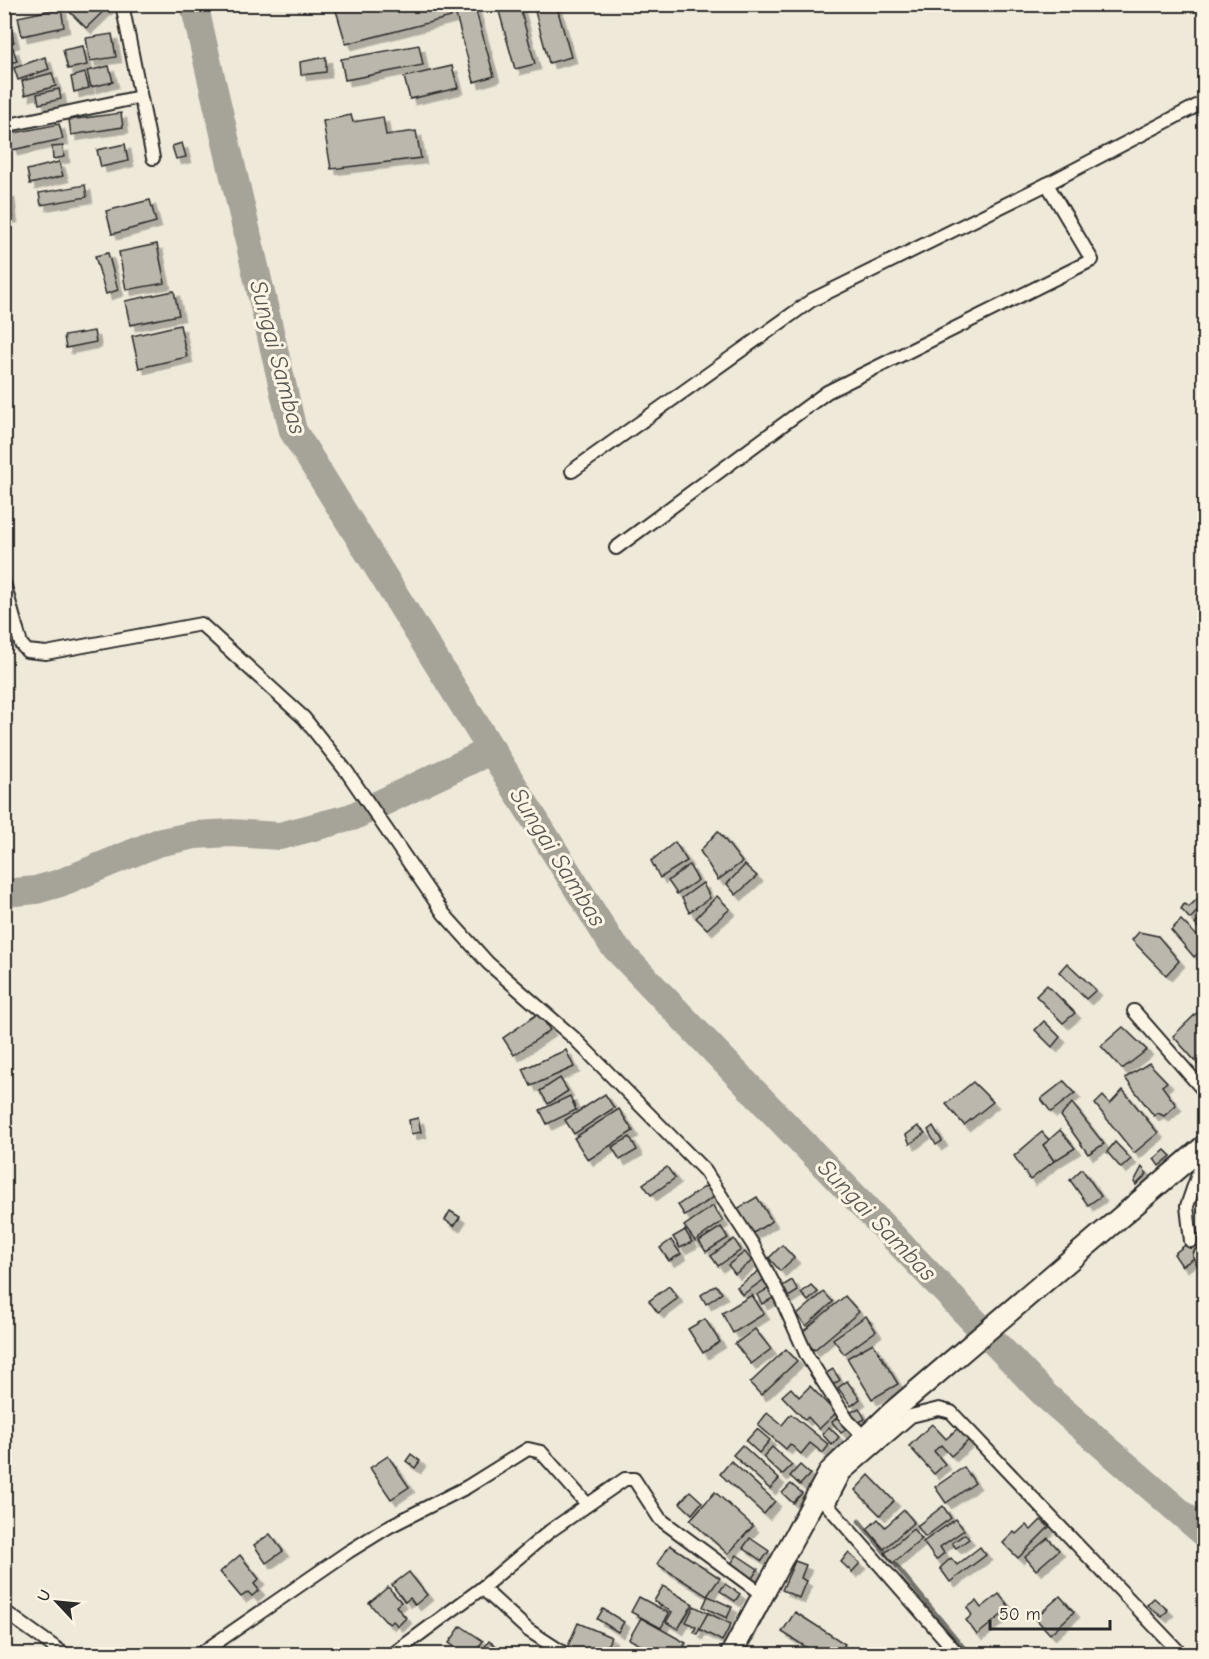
<svg xmlns="http://www.w3.org/2000/svg" width="1209" height="1659" viewBox="0 0 1209 1659" font-family="'Comic Neue',sans-serif">
<style>
.lines{fill:none;stroke-linecap:round;stroke-linejoin:round}
.stream{stroke:#75736d;stroke-width:4.5}
.river{stroke:#a6a399;stroke-width:28}
.building{fill:#bcb7ac;stroke:#2b2b2b;stroke-width:1.5;filter:url(#shadow)}
.minor-casing{stroke:#2b2b2b;stroke-width:16}
.primary-casing{stroke:#2b2b2b;stroke-width:24}
.minor{stroke:#fcf5e5;stroke-width:12}
.primary{stroke:#fcf5e5;stroke-width:20}
.labels{text-anchor:middle;dominant-baseline:central;stroke-width:6;stroke-linejoin:round;paint-order:stroke}
.water-label{font-size:24px;font-style:italic;fill:#565552;stroke:#fcf5e5}
</style>
<defs>
<filter id="shadow"><feDropShadow dx="5.5" dy="5.5" stdDeviation="0" flood-color="#0004"/></filter>
</defs>
<rect width="100%" height="100%" fill="#efe9da"/>
<filter id="ink" filterUnits="userSpaceOnUse"><feTurbulence type="fractalNoise" baseFrequency=".0167" numOctaves="2"/><feDisplacementMap in="SourceGraphic" scale="12" xChannelSelector="R" yChannelSelector="G"/><feConvolveMatrix kernelMatrix="1 2 1 2 8 2 1 2 1" color-interpolation-filters="sRGB"/></filter>
<g filter="url(#ink)">
<g class="lines">
<g class="stream">
<polyline points="859,1521 969,1654"/>
<polyline points="744,1654 776,1590"/>
</g>
<g class="river">
<polyline points="194,4 293,431 612,944 1046,1396 1204,1533"/>
<polyline points="4,893 36,890 60,883 157,843 195,835 231,833 280,836 352,817 492,750"/>
</g>
</g>
<g class="building">
<polygon points="70,4 111,4 86,28 66,8"/>
<polygon points="347,4 448,4 451,17 346,44 335,7"/>
<polygon points="453,4 474,4 494,76 474,82"/>
<polygon points="497,4 519,4 535,64 515,69"/>
<polygon points="533,4 556,4 571,57 549,63"/>
<polygon points="61,8 64,27 22,36 18,17"/>
<polygon points="10,26 14,42 4,45 4,27"/>
<polygon points="112,34 116,57 90,61 86,38"/>
<polygon points="419,45 423,65 345,80 341,59"/>
<polygon points="83,46 87,65 68,69 63,50"/>
<polygon points="13,48 17,61 4,65 4,51"/>
<polygon points="45,57 49,69 18,80 14,68"/>
<polygon points="326,57 326,72 301,75 300,62"/>
<polygon points="109,66 113,82 91,87 87,71"/>
<polygon points="452,66 458,88 410,99 404,77"/>
<polygon points="52,73 56,86 25,95 22,81"/>
<polygon points="85,73 89,88 74,92 71,77"/>
<polygon points="59,89 61,99 39,104 37,94"/>
<polygon points="121,113 123,127 71,135 69,120"/>
<polygon points="351,115 353,122 383,117 386,135 416,131 421,158 331,169 323,121"/>
<polygon points="59,124 63,139 12,150 9,134"/>
<polygon points="182,143 186,157 176,159 172,146"/>
<polygon points="125,144 128,161 101,167 97,150"/>
<polygon points="63,146 64,157 53,159 52,147"/>
<polygon points="59,162 63,176 30,184 27,170"/>
<polygon points="85,185 87,197 41,205 39,193"/>
<polygon points="9,193 12,217 4,218 4,194"/>
<polygon points="150,200 156,222 112,234 106,211"/>
<polygon points="157,244 165,283 126,290 119,252"/>
<polygon points="108,253 118,290 106,294 95,256"/>
<polygon points="174,291 179,315 130,325 125,301"/>
<polygon points="180,325 187,357 139,368 132,336"/>
<polygon points="94,331 96,342 66,348 64,336"/>
<polygon points="718,831 742,862 718,880 700,851"/>
<polygon points="675,842 687,861 660,878 651,861"/>
<polygon points="689,865 698,880 677,894 668,881"/>
<polygon points="745,865 757,876 736,895 727,884"/>
<polygon points="703,883 710,898 689,912 682,898"/>
<polygon points="717,896 730,909 707,929 696,918"/>
<polygon points="1197,899 1204,904 1190,919 1181,909 1184,904 1189,907"/>
<polygon points="1204,916 1204,936 1195,924"/>
<polygon points="1181,920 1204,943 1204,948 1194,957 1171,930"/>
<polygon points="1139,932 1158,936 1179,961 1166,975 1132,940"/>
<polygon points="1067,963 1096,990 1086,999 1059,972"/>
<polygon points="1047,985 1075,1013 1063,1023 1036,996"/>
<polygon points="1204,1006 1204,1071 1173,1036"/>
<polygon points="539,1013 550,1030 514,1055 503,1038"/>
<polygon points="1044,1021 1060,1037 1052,1047 1035,1030"/>
<polygon points="1123,1027 1147,1050 1122,1069 1101,1046"/>
<polygon points="566,1050 574,1067 531,1086 523,1069"/>
<polygon points="1149,1063 1167,1082 1162,1086 1176,1105 1164,1116 1158,1113 1154,1116 1125,1078"/>
<polygon points="560,1078 568,1091 548,1104 540,1091"/>
<polygon points="1064,1081 1075,1093 1051,1112 1041,1099"/>
<polygon points="973,1082 993,1102 964,1125 946,1104"/>
<polygon points="1123,1090 1158,1133 1134,1153 1095,1104 1103,1096 1110,1104"/>
<polygon points="605,1094 614,1108 574,1134 565,1120"/>
<polygon points="570,1096 576,1110 547,1124 540,1110"/>
<polygon points="1072,1103 1104,1144 1088,1154 1061,1116"/>
<polygon points="619,1109 633,1131 588,1160 574,1138"/>
<polygon points="418,1118 421,1132 411,1134 409,1120"/>
<polygon points="918,1126 925,1133 910,1144 906,1135"/>
<polygon points="933,1126 942,1141 936,1145 928,1130"/>
<polygon points="1060,1130 1075,1148 1054,1161 1043,1145"/>
<polygon points="1042,1132 1049,1140 1043,1145 1054,1161 1030,1180 1014,1156"/>
<polygon points="630,1137 637,1150 620,1160 612,1147"/>
<polygon points="1115,1142 1131,1159 1121,1168 1107,1152"/>
<polygon points="1165,1150 1171,1156 1159,1166 1154,1159"/>
<polygon points="667,1167 675,1178 651,1195 643,1184"/>
<polygon points="1142,1167 1147,1174 1136,1185 1134,1182"/>
<polygon points="1082,1169 1101,1196 1088,1205 1070,1180"/>
<polygon points="709,1184 717,1195 685,1216 678,1205"/>
<polygon points="757,1197 772,1221 752,1234 737,1209"/>
<polygon points="713,1206 723,1221 695,1241 684,1226"/>
<polygon points="450,1211 460,1217 454,1226 445,1220"/>
<polygon points="721,1227 728,1238 706,1252 699,1241"/>
<polygon points="685,1230 692,1242 680,1248 673,1237"/>
<polygon points="1204,1230 1204,1252 1182,1266 1174,1254"/>
<polygon points="734,1239 741,1250 718,1266 711,1256"/>
<polygon points="671,1240 681,1254 669,1261 660,1248"/>
<polygon points="782,1245 794,1258 780,1271 769,1258"/>
<polygon points="745,1252 752,1261 735,1274 728,1265"/>
<polygon points="760,1270 766,1278 742,1295 737,1287"/>
<polygon points="792,1280 798,1291 785,1299 779,1288"/>
<polygon points="716,1285 722,1293 706,1304 701,1295"/>
<polygon points="811,1285 818,1292 808,1301 801,1293"/>
<polygon points="669,1286 678,1298 658,1313 649,1301"/>
<polygon points="771,1287 777,1296 762,1304 757,1295"/>
<polygon points="824,1292 833,1302 806,1326 797,1315"/>
<polygon points="752,1295 764,1314 733,1333 722,1313"/>
<polygon points="845,1296 859,1312 814,1350 800,1334"/>
<polygon points="866,1316 876,1331 844,1354 833,1339"/>
<polygon points="705,1319 720,1342 703,1353 688,1329"/>
<polygon points="755,1329 771,1349 751,1364 735,1344"/>
<polygon points="873,1343 898,1384 872,1399 847,1358"/>
<polygon points="786,1349 797,1361 761,1395 750,1383"/>
<polygon points="833,1369 840,1380 831,1386 823,1375"/>
<polygon points="847,1381 860,1399 851,1406 838,1388"/>
<polygon points="810,1386 836,1413 819,1429 808,1417 805,1420 782,1396 791,1388 799,1397"/>
<polygon points="859,1408 865,1419 855,1424 849,1413"/>
<polygon points="767,1413 782,1425 791,1414 829,1445 823,1453 810,1443 801,1454 790,1444 786,1449 758,1425"/>
<polygon points="839,1416 849,1427 841,1433 832,1422"/>
<polygon points="932,1424 946,1439 958,1428 969,1440 951,1456 941,1445 934,1451 945,1464 934,1474 909,1446"/>
<polygon points="829,1427 839,1437 832,1445 822,1434"/>
<polygon points="757,1429 770,1440 759,1453 746,1441"/>
<polygon points="742,1445 779,1479 770,1489 733,1455"/>
<polygon points="772,1447 792,1465 782,1475 763,1457"/>
<polygon points="411,1454 420,1461 415,1468 406,1461"/>
<polygon points="388,1456 409,1487 391,1499 370,1468"/>
<polygon points="731,1461 775,1501 764,1514 720,1474"/>
<polygon points="800,1465 810,1474 800,1485 790,1476"/>
<polygon points="964,1467 975,1483 946,1503 935,1487"/>
<polygon points="869,1475 894,1501 880,1515 855,1490"/>
<polygon points="791,1484 802,1493 793,1503 782,1493"/>
<polygon points="690,1491 702,1502 692,1514 680,1503"/>
<polygon points="715,1492 753,1526 728,1554 690,1520"/>
<polygon points="943,1506 951,1518 925,1537 917,1526"/>
<polygon points="904,1510 914,1522 884,1549 867,1529 878,1519 885,1527"/>
<polygon points="956,1519 964,1530 940,1547 944,1553 936,1560 923,1542"/>
<polygon points="1041,1520 1049,1527 1018,1558 1003,1543 1014,1532 1016,1534 1026,1525 1031,1530"/>
<polygon points="913,1529 922,1539 893,1563 885,1553"/>
<polygon points="270,1534 283,1551 266,1563 254,1545"/>
<polygon points="965,1534 969,1539 956,1548 952,1543"/>
<polygon points="750,1538 769,1551 762,1561 743,1548"/>
<polygon points="1048,1538 1059,1550 1036,1570 1025,1557"/>
<polygon points="670,1545 720,1578 707,1596 657,1564"/>
<polygon points="980,1547 986,1555 950,1582 940,1568 951,1558 957,1565"/>
<polygon points="848,1553 860,1563 852,1572 841,1562"/>
<polygon points="240,1555 259,1579 254,1584 259,1590 252,1596 248,1592 241,1597 220,1572"/>
<polygon points="737,1555 758,1569 751,1580 730,1565"/>
<polygon points="795,1561 806,1565 801,1578 806,1581 799,1598 782,1590"/>
<polygon points="409,1572 427,1595 415,1605 410,1598 405,1602 392,1585"/>
<polygon points="725,1584 740,1594 735,1601 720,1591"/>
<polygon points="663,1586 693,1604 678,1629 666,1622 672,1612 654,1601"/>
<polygon points="388,1587 401,1602 396,1606 406,1618 398,1626 393,1621 390,1624 385,1621 369,1603"/>
<polygon points="999,1594 1010,1608 977,1635 966,1620 972,1615 967,1608 976,1601 981,1608"/>
<polygon points="708,1596 732,1607 727,1618 703,1607"/>
<polygon points="1060,1596 1074,1612 1050,1634 1035,1618"/>
<polygon points="639,1597 669,1613 661,1628 631,1612"/>
<polygon points="1154,1598 1168,1610 1162,1617 1147,1605"/>
<polygon points="694,1606 708,1613 697,1634 694,1632 696,1627 686,1622"/>
<polygon points="603,1609 624,1622 618,1632 597,1619"/>
<polygon points="795,1612 845,1644 839,1654 817,1654 782,1632"/>
<polygon points="708,1613 731,1624 722,1641 699,1629"/>
<polygon points="641,1618 686,1643 679,1654 657,1654 629,1639"/>
<polygon points="578,1623 611,1637 604,1654 588,1652 582,1654 567,1648"/>
<polygon points="461,1626 483,1641 474,1654 465,1654 449,1643"/>
<polygon points="489,1641 508,1654 480,1654"/>
</g>
<g class="lines">
<g class="minor-casing">
<g id="minor">
<polyline points="122,4 153,158"/>
<polyline points="4,126 140,97"/>
<polyline points="572,471 812,300 1047,184 1204,102"/>
<polyline points="616,548 827,392 1092,260 1047,184"/>
<polyline points="4,583 21,644 27,651 46,653 201,624 304,718 347,772 444,914 488,963 574,1038 705,1171 753,1245 781,1298 807,1356 848,1421 865,1438"/>
<polyline points="1134,1011 1204,1091"/>
<polyline points="1191,1241 1187,1206 1204,1157"/>
<polyline points="1200,1255 1204,1262"/>
<polyline points="822,1499 958,1654"/>
<polyline points="828,1505 844,1474 911,1416 939,1409 951,1412 1181,1654"/>
<polyline points="482,1588 528,1630 565,1654"/>
<polyline points="4,1611 64,1654"/>
<polyline points="200,1654 348,1552 390,1526 467,1487 528,1449 541,1452 587,1504"/>
<polyline points="393,1654 482,1588 550,1531 625,1479 634,1479 660,1519 763,1595"/>
</g>
</g>
<g class="primary-casing">
<polyline id="primary" points="731,1654 830,1471 893,1411 1204,1146"/>
</g>
<use href="#minor" class="minor"/>
<use href="#primary" class="primary"/>
</g>
</g>
<g class="labels">
<g class="water-label">
<text transform="translate(278 357) rotate(75)">Sungai Sambas</text>
<text transform="translate(558 857) rotate(58)">Sungai Sambas</text>
<text transform="translate(877 1220) rotate(46)">Sungai Sambas</text>
</g>
</g>
<rect width="1209" height="1659" fill="none" stroke="#fcf5e5" stroke-width="24"/>
<rect x="12" y="12" width="1185" height="1635" fill="none" stroke="#2b2b2b" stroke-width="2" filter="url(#ink)"/>
<g transform="translate(57 1602) rotate(296)" stroke="#fcf5e5" stroke-width="4.5" paint-order="stroke">
<path d="M0-4.5L10 22L0 15L-10 22Z" fill="#2b2b2b"/>
<text y="-9" font-size="16" font-weight="bold" text-anchor="middle" fill="#2b2b2b">U</text>
</g>
<path d="M990 1620v9h120v-9" fill="none" stroke="#2b2b2b" stroke-width="3"/>
<text x="999" y="1620" font-size="18" fill="#2b2b2b" stroke="#fcf5e5" stroke-width="4.5" paint-order="stroke">50 m</text>
</svg>
